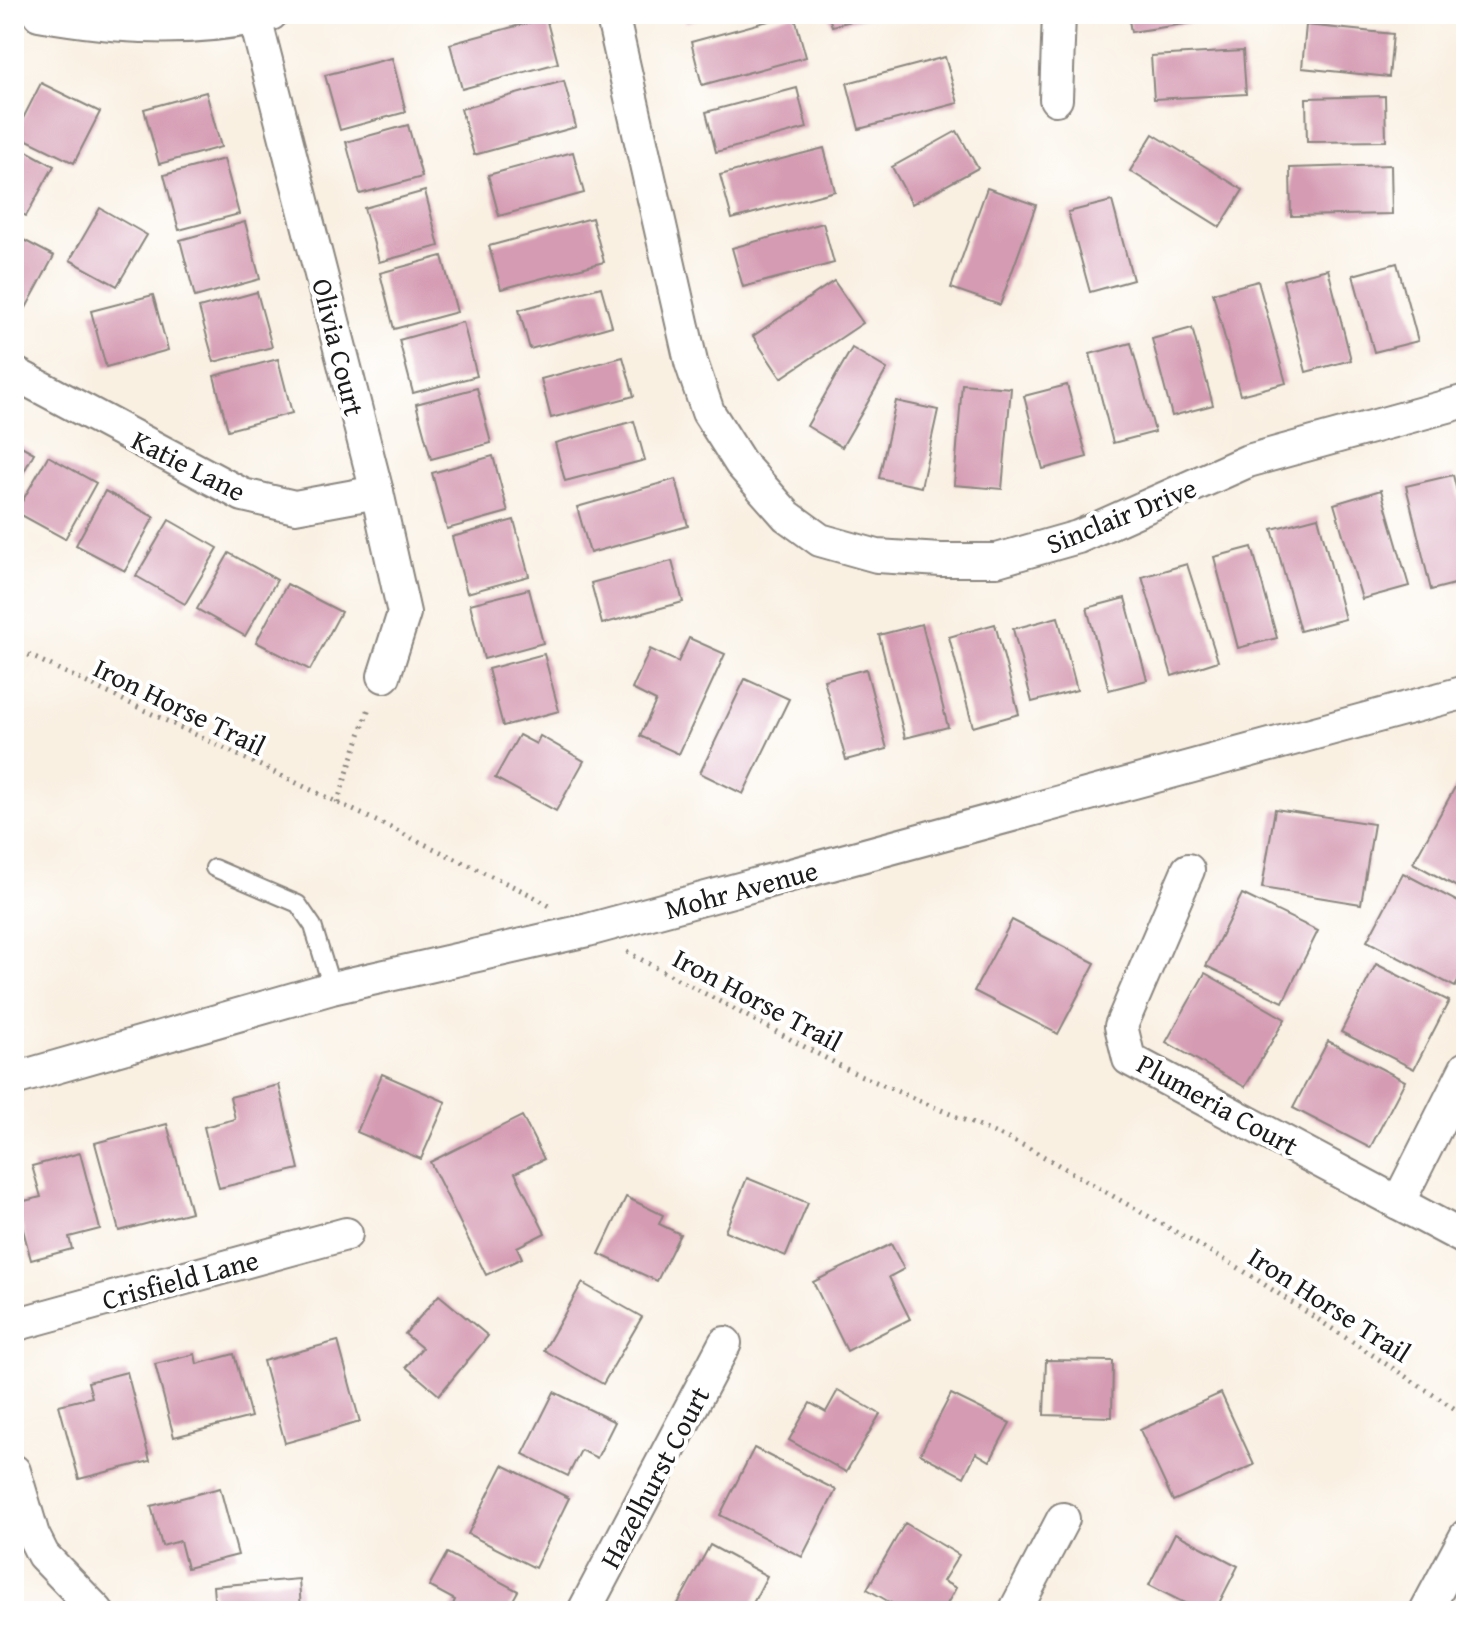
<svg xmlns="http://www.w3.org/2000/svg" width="1480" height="1625" viewBox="0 0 1480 1625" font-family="'Gentium Book Plus',serif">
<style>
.building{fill:#d59bb2}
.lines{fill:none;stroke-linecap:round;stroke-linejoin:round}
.service-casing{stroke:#8a867f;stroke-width:20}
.minor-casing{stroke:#8a867f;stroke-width:36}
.path{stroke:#8a867f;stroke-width:5;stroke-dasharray:2 6;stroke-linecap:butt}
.service{stroke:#fff;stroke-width:16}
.minor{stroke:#fff;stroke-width:32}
.labels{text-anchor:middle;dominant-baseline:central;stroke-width:8;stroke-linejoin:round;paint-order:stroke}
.street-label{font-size:28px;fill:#1c1c1c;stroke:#fff}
</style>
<rect width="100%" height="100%" fill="#fff"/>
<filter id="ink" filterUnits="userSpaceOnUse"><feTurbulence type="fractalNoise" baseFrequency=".0125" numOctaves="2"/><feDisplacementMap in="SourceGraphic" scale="16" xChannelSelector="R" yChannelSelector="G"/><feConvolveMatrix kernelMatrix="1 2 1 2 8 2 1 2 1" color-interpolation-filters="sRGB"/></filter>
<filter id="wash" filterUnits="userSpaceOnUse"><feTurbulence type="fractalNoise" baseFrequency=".006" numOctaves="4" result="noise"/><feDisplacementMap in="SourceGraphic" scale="32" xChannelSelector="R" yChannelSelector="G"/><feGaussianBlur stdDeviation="1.8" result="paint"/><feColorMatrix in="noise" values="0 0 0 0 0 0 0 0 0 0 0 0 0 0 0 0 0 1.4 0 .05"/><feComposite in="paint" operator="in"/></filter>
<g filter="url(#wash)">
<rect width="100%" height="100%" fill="#f9f0e2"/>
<g id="blocks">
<g class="building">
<polygon points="684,14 711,14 711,15 686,22"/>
<polygon points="794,14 806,57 702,85 691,42"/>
<polygon points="828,14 874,14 874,15 832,26"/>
<polygon points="1128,14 1238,14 1238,16 1131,32"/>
<polygon points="546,18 558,63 462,89 450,44"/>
<polygon points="1306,25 1393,34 1389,77 1302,68"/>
<polygon points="1243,51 1246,94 1154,99 1151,56"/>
<polygon points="945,57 958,103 859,129 847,83"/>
<polygon points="392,58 406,112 340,130 325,75"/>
<polygon points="564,81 576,127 474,155 461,109"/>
<polygon points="41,83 100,112 74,163 15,134"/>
<polygon points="797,88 807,128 716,152 706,112"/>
<polygon points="206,92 221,147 159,164 144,109"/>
<polygon points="1385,96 1386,141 1307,142 1306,98"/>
<polygon points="408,125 422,177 360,194 346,142"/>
<polygon points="957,131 978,168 912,204 892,167"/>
<polygon points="1153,134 1243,190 1220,227 1130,171"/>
<polygon points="14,144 54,166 26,216 14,210"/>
<polygon points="824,148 835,191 732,219 720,175"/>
<polygon points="573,152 584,193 499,216 488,175"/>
<polygon points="224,159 239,214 179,230 164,175"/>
<polygon points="1391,165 1392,214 1291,216 1290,168"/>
<polygon points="987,188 1036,205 1000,305 951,288"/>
<polygon points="425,191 439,246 379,262 364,208"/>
<polygon points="1112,201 1133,280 1090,292 1068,212"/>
<polygon points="100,208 147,235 117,286 70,260"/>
<polygon points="592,218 604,262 501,289 489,246"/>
<polygon points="245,222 260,279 195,297 180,240"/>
<polygon points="823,223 834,263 743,287 732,248"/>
<polygon points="14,235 54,256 26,308 14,302"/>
<polygon points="442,256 457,312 394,329 380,273"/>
<polygon points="1397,263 1418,341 1374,352 1353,275"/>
<polygon points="1328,269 1351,360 1306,372 1283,280"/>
<polygon points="834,281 863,323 781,378 753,336"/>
<polygon points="1258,281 1286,383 1240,395 1213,293"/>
<polygon points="601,287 612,326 530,349 519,310"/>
<polygon points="257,292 272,347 214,362 199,308"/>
<polygon points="153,295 168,350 106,367 91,311"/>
<polygon points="463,322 477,376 413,393 399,340"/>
<polygon points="1192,328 1213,405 1172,416 1152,339"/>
<polygon points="1131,343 1155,432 1113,443 1090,354"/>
<polygon points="852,348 887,369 842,447 807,426"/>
<polygon points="623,357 634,396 551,418 541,379"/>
<polygon points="278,359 292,413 228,430 214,376"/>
<polygon points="962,384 1011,388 1002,489 954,485"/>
<polygon points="1067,385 1087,457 1043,469 1024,396"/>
<polygon points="477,388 491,443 431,459 416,404"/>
<polygon points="896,401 938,410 921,487 879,478"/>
<polygon points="634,421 645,460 565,481 555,443"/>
<polygon points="14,442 34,453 14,490"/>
<polygon points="48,456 96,483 65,539 16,512"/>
<polygon points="493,456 508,512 447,529 432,473"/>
<polygon points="1453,475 1466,528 1466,581 1431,590 1406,486"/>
<polygon points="676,479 688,526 590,553 577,507"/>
<polygon points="1381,490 1409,586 1362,599 1334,504"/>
<polygon points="105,491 154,517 125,571 76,545"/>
<polygon points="1318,517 1345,619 1300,631 1272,529"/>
<polygon points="169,520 218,548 185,604 136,576"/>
<polygon points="514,520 529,576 467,593 452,537"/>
<polygon points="1252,547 1277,638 1238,648 1214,557"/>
<polygon points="229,553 277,580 245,636 197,609"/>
<polygon points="672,561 683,602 602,624 591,583"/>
<polygon points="1187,564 1218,661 1172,676 1142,577"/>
<polygon points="287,584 341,612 310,670 256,642"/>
<polygon points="529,589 543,643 484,659 470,604"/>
<polygon points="1125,598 1147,680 1109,690 1087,608"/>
<polygon points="1058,617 1077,690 1032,702 1013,629"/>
<polygon points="922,624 948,727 905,738 879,635"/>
<polygon points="995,624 1019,714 973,727 949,637"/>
<polygon points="689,638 725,654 679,754 640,736 656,701 632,689 650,649 678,662"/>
<polygon points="544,654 559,711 503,726 488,669"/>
<polygon points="866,669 887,749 846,760 824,680"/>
<polygon points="745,679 789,699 743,794 700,773"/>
<polygon points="519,735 536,744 540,736 584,761 556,811 495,778"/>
<polygon points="1459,780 1466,783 1466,892 1413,863"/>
<polygon points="1275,809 1374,824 1361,904 1262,888"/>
<polygon points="1403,873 1466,906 1466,967 1455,987 1367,941"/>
<polygon points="1242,894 1318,931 1283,1002 1206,966"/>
<polygon points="1012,920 1095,963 1058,1034 974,991"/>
<polygon points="1376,964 1449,1001 1414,1069 1341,1032"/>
<polygon points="1205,973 1285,1019 1245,1087 1166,1042"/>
<polygon points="1328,1041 1405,1081 1370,1148 1293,1108"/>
<polygon points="382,1074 446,1102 421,1159 357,1132"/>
<polygon points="279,1085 299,1169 219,1188 204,1127 235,1119 230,1097"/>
<polygon points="522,1116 544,1159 515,1173 545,1233 517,1247 522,1258 486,1275 430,1162"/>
<polygon points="167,1124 191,1212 119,1231 95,1143"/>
<polygon points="80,1153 100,1229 69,1237 72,1249 31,1260 16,1203 41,1197 32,1166"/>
<polygon points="747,1178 808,1203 786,1256 725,1231"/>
<polygon points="626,1197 663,1215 659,1224 680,1234 657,1281 599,1254"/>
<polygon points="891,1244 904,1269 889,1277 910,1319 847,1351 813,1282"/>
<polygon points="582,1283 642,1317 603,1384 544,1350"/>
<polygon points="439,1295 488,1336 439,1395 406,1367 422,1348 405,1334"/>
<polygon points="338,1341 360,1422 285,1443 263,1361"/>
<polygon points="195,1354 197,1364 234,1354 251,1417 174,1437 155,1364"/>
<polygon points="1046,1360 1113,1361 1112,1417 1044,1415"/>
<polygon points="127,1372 150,1461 79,1479 59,1405 92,1397 88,1382"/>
<polygon points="838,1390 880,1414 846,1472 789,1440 810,1403 826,1412"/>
<polygon points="554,1392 615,1422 597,1458 581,1450 568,1476 523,1454"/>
<polygon points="1221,1393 1254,1465 1173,1501 1140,1430"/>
<polygon points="951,1394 1010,1423 990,1461 976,1453 964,1477 920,1454"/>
<polygon points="754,1448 836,1490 802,1557 720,1515"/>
<polygon points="503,1465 569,1498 535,1568 468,1534"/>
<polygon points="220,1488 238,1555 187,1568 180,1541 162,1546 151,1506"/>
<polygon points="905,1523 959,1555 943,1581 956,1588 943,1611 905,1611 867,1589"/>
<polygon points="1175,1533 1238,1566 1215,1611 1200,1611 1149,1585"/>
<polygon points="710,1545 767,1576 749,1611 674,1611"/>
<polygon points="447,1553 518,1591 507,1611 450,1611 455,1600 429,1586"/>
<polygon points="299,1579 301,1611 215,1611 213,1586"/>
</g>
</g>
</g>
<g filter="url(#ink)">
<use href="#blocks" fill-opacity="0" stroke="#8a867f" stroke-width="2"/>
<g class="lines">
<g class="service-casing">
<polyline id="service" points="214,868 298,904 313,926 332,988"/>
</g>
<g class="minor-casing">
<g id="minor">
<path d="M39,14C116,28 194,33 271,14"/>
<polyline points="612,14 691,362 708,412 741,464 787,516 820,540 877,556 941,560 997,560 1078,537 1248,461 1466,401"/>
<polyline points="255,18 377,492 404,613 384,676"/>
<polyline points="1056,99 1059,14"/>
<polyline points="14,373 243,495 295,507 377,492"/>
<polyline points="1188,870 1121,1026 1129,1059 1466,1239"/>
<polyline points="14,1079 332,988 588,930 1466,692"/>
<polyline points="1398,1203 1466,1068"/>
<polyline points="14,1325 346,1234"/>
<polyline points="14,1471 33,1535 43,1555 97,1611"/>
<polyline points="584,1611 725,1343"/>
<polyline points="1015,1611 1063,1519"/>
<polyline points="1426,1611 1466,1536"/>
</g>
</g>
<g class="path">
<polyline points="14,648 529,894 550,906"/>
<polyline points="337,803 370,705"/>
<polyline points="627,952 848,1070 1027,1147 1239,1268 1466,1416"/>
</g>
<use href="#service" class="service"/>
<use href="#minor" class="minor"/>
</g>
</g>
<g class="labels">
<g class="street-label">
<text transform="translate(339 347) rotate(76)">Olivia Court</text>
<text transform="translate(189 465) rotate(27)">Katie Lane</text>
<text transform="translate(1121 515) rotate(-22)">Sinclair Drive</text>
<text transform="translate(180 706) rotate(26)">Iron Horse Trail</text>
<text transform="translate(741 889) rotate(-15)">Mohr Avenue</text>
<text transform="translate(758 999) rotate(28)">Iron Horse Trail</text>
<text transform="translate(1218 1104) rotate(29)">Plumeria Court</text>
<text transform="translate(180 1279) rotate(-15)">Crisfield Lane</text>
<text transform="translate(1330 1304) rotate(33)">Iron Horse Trail</text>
<text transform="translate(654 1477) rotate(-62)">Hazelhurst Court</text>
</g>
</g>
<rect width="1480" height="1625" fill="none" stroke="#fff" stroke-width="48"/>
</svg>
